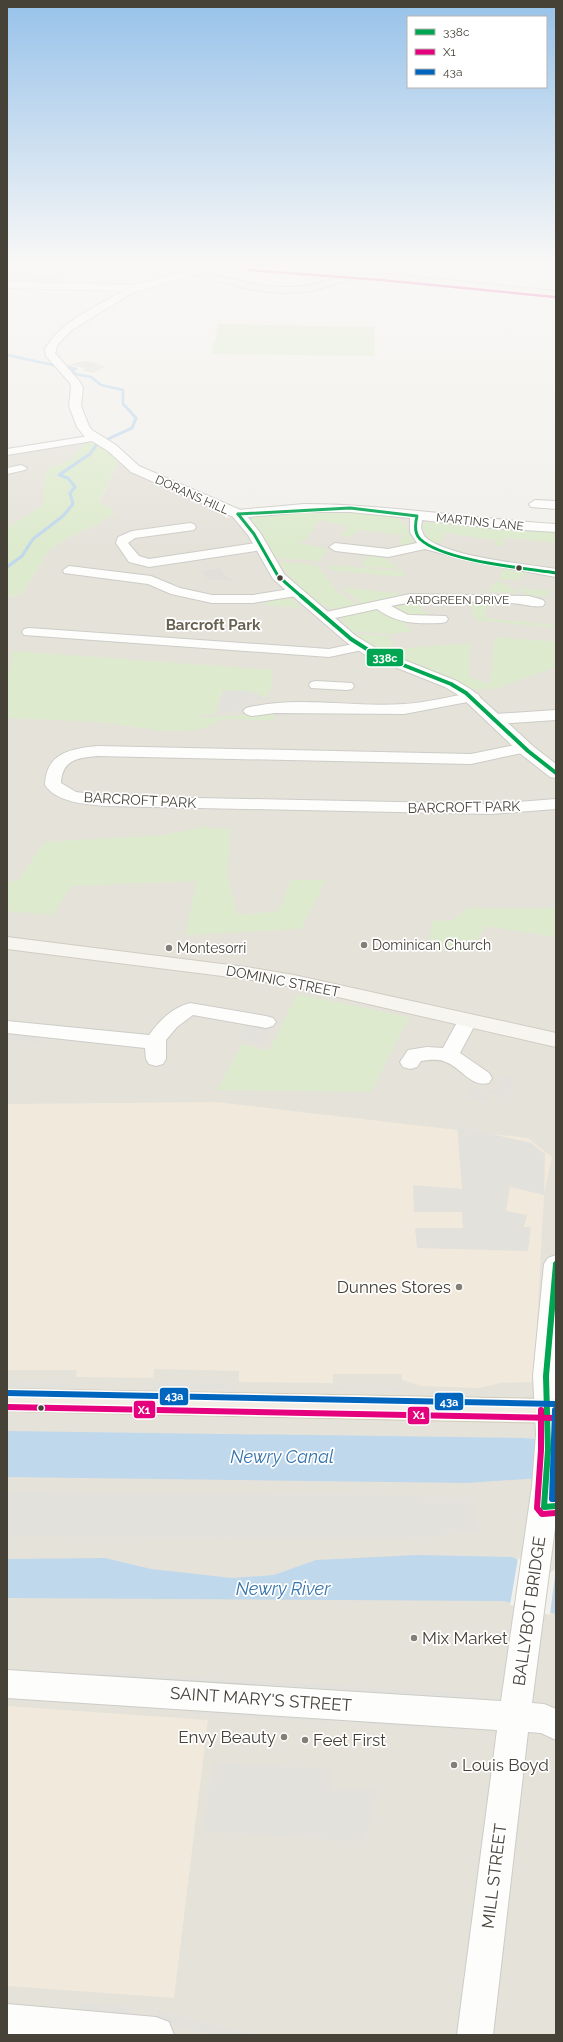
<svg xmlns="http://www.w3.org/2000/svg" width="563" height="2042" viewBox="0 0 563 2042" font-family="Raleway,sans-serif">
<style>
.residential{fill:#e5e2da}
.commercial{fill:#f0e9dc}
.industrial{fill:#e1dfda}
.green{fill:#ddeacd}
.parking{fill:#e3e1dc}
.water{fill:#bfd8ec}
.pier{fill:#f1f0eb}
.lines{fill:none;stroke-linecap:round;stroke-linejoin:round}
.stream-far1{stroke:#bfd8ec;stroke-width:2.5}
.stream{stroke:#bfd8ec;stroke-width:3}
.minor-casing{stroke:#cdccc7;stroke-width:2}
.tertiary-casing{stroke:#cdccc7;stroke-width:2}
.secondary-casing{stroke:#d0cdc2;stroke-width:2}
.primary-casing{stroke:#d2ccba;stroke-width:2}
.trunk-casing{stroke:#c7bea8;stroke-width:2}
.minor{fill:#fdfdfc;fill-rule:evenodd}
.tertiary{fill:#fdfdfc;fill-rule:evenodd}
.secondary{fill:#f6f5f0;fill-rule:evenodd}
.primary{fill:#f0eee5;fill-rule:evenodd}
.trunk{fill:#eeeae0;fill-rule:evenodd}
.trunk-bridge-casing{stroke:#c7bea8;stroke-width:11;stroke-linecap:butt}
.trunk-bridge{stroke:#eeeae0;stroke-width:10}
.bus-1-far2-casing{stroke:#fff;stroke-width:5}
.bus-1-far1-casing{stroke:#fff;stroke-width:6}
.bus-1-casing{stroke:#fff;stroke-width:9}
.bus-2-far1-casing{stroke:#fff;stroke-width:4}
.bus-2-casing{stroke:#fff;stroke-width:9}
.bus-3-casing{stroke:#fff;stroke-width:9}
.bus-1-far2{stroke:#00a651;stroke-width:3}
.bus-1-far1{stroke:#00a651;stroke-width:4}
.bus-1{stroke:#00a651;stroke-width:6}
.bus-2-far1{stroke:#e5007d;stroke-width:2.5}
.bus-2{stroke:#e5007d;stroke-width:6}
.bus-3{stroke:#0065bd;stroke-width:6}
.bus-dot{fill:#474238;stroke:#fff;stroke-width:1.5}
.poi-dot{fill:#827f77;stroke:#fff;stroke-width:1.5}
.labels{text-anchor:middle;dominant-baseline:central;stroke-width:3.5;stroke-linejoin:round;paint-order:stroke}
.far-street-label{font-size:12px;fill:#474238;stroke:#fff}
.street-label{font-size:14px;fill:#474238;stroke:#fff}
.poi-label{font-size:14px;fill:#474238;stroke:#fff;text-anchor:start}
.far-district-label{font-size:15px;font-weight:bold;fill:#696050;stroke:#fff}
.near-poi-label{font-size:17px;fill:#474238;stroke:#fff;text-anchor:start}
.near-street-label{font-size:17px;fill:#474238;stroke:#fff}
.near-water-label{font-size:18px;font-style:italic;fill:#3775ac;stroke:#fff}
.line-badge{stroke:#fff;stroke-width:1.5}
.badge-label{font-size:11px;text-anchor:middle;font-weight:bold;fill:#fff}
</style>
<rect width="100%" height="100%" fill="#f1f0eb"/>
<g class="residential">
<polygon points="7,265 33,269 25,275 60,277 62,284 7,285"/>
<polygon points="83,444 72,459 46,471 43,505 7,528 7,453"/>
<polygon points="118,461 131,472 220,511 226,518 260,515 389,515 511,529 556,531 556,2035 7,2035 7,598 22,594 49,550 72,535 97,525 116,512 99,503"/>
</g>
<g class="commercial">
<polygon points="216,1102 528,1138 552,1157 544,1195 534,1382 501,1383 478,1388 421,1386 402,1380 402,1374 333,1374 333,1383 239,1382 239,1371 154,1369 153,1378 76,1377 77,1370 7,1370 7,1104"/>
<polygon points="7,1706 208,1720 174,1998 7,1986"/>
</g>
<polygon class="industrial" points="220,568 227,578 234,579 233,581 217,579 209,581 202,571"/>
<g class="green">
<polygon points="218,324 374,327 375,356 212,354"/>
<path d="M84,442C98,443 110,449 118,461L99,502L116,512L97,525L72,535L49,550L22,594L7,598V542L9,540L7,539V528L43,505V488L46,470L72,459Z"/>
<polygon points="342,511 397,517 405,525 414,542 409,545 398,546 403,535 359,530 351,537 341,536 349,526 319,520 307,538 300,543 327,549 320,561 275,558 262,533 251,519 257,515"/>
<polygon points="432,521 511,529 556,531 556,543 506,537 501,543 504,543 502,546 494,545 496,540 445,533 438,545 430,541 422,527 423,524"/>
<polygon points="367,556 385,558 400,569 361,566"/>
<path d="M278,562L317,565L336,590L357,605C350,607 343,610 336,609C315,606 289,579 278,562Z"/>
<polygon points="328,565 407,572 404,577 329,570"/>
<polygon points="504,568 530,572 516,580 499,580"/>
<polygon points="495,581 504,583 519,593 489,592"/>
<polygon points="341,587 404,594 361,604"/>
<polygon points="517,588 519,588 550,591 548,596 528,596"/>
<polygon points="290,597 301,608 264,605 269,600"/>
<polygon points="470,602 477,603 477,605 487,605 484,618 556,625 556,628 475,620"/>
<path d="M418,603L422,611L427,612V615C418,616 397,619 396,606Z"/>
<polygon points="372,610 378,610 384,616 404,621 411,632 389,634 352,631 341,620 345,617"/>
<path d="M354,634L388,636L396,649L471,643L469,677L490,684L495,637L556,642V667L492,690L488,687L480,690L474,689C434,671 391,659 354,634Z"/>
<polygon points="13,651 273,670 271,687 266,699 254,692 223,690 215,714 201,715 199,718 255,714 275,715 273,720 224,719 201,729 179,731 155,730 102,722 7,718 7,683"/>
<polygon points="203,827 231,829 227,877 238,915 279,911 291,880 326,880 301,929 185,935 197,881 71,886 42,934 53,915 7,911 7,882 19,880 44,842 164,835"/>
<polygon points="468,908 556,908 556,937 486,926 469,953 427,948 433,921 453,920"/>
<polygon points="297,994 409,1017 371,1092 217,1090 242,1044 269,1051"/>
</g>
<g class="parking">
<polygon points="84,361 100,364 97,365 106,366 93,373 83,370 86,368 68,365"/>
<polygon points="223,690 254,692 265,698 264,700 252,700 250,709 215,714"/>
<polygon points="246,1025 271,1029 264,1044 239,1040"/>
<polygon points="7,1032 43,1035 39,1043 7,1039"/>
<polygon points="502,1076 515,1079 508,1098 490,1094 486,1102 466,1098 471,1086 496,1092"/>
<polygon points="457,1126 531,1143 545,1154 544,1195 510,1187 506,1211 527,1215 524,1227 531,1227 528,1251 417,1248 415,1228 463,1228 462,1212 414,1212 413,1185 462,1189"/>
<polygon points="7,1382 67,1383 74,1389 7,1388"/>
<polygon points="161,1382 231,1384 238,1390 150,1389"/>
<polygon points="341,1385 394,1386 403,1392 332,1391"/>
<polygon points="7,1492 369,1495 473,1498 480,1532 396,1539 7,1536"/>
<polygon points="93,1672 478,1694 478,1703 91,1680"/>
<polygon points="194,1702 330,1710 329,1722 193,1714"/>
<polygon points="361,1713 418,1716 418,1728 361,1724"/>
<polygon points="213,1763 333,1769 331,1789 378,1790 364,1842 203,1831"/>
<polygon points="81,2003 131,2007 129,2019 79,2014"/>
<polygon points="158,2011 256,2035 213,2035 156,2021"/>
</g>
<g class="water">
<polygon points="7,1431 523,1438 556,1441 556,1477 466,1483 7,1477"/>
<polygon points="417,1555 512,1557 550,1575 556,1570 556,1614 504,1601 7,1598 7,1559 105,1558 151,1569 232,1578 274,1575 316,1560"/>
</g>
<polygon class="pier" points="518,1558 550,1573 556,1568 550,1615 510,1605"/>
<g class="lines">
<g class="stream-far1">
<polyline points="7,355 53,365"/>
<polyline points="67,367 76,369 72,371 75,374 91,377 101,385 123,390 123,404 129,410"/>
</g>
<polyline class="stream" points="7,567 22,556 33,539 63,516 73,504 70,493 75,487 68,478 59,475 90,454 97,444 132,428 136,418 128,409"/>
<g class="minor-casing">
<g id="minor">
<polygon points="95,435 100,438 99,440 7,455 7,449"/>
<polygon points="21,465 27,468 25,470 7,474 7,468"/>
<polygon points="535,500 556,501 556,509 531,507 529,504"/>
<path d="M304,504C388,504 472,519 556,524V532L492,528L422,520L421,528L424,536C445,557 526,564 556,569V577L474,562L425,549L388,557L335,551L329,547L335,543L388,549L417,543L410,532V518L350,512H304L238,518L232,514L238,510Z"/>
<polygon points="190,523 194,524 196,527 194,530 135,538 128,543 139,556 149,559 262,542 268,546 262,550 149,567 129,562 116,543 118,537 132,531"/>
<polygon points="69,566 151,576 180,588 212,595 253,595 296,588 303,592 296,596 253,603 212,603 171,594 148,584 64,573 63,570"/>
<path d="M410,594L529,596L543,600L545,603L543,606C535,608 519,603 510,603C471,602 428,598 391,606L408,615L446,616L448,619L446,622L441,623C418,624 397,624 377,609L326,620L321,619L319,616L321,613L326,612Z"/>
<polygon points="29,628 329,649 362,642 367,643 369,646 367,649 329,657 24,635 22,632 24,629"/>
<polygon points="316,681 352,683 354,686 352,689 347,690 311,688 309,685 311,682"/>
<path d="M473,693L478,694L480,697L478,700L404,714L275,713L251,716L246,714L243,711L246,708C296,695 353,708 404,704C427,703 450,696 473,693Z"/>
<polygon points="556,710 556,720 495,724 490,722 487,719 490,716 495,714"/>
<path d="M525,743L531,745L533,748L531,751L471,764L97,756C77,758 62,760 61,783L76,792L105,796L491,804L556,799V809L491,814L105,806C86,804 57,803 45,785C46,753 70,749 97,746L471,754Z"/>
<path d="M190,1003L266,1016L273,1018L276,1022L273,1026L266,1028L193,1015L177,1027L166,1040V1059L163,1064L156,1066L149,1064L146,1059L145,1048L7,1033V1021L149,1035C160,1020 172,1008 190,1003Z"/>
<path d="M467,1015L474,1017L477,1021L460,1053L489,1073L492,1078L489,1083C470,1088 461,1066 443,1061C437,1059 428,1060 421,1061L417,1067L410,1069L403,1067L400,1062L408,1050L427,1047L443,1048L460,1017Z"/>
<polygon points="556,1255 556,1520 532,1703 544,1704 556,1709 556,1740 541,1733 528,1732 493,2035 457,2035 497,1730 7,1698 7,1670 501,1701 532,1486 536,1434 533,1376 544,1264 548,1258"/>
<polygon points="7,2004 156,2017 169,2022 174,2035 7,2035"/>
</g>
</g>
<g class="tertiary-casing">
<path id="tertiary" d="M215,263H231L132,293L72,330L58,344L55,353L80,382L83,388L81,406L89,426L92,430L116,445L139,466L243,511L261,534L284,574L356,636L379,650L457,681L472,690L534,747L556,764V778L550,777L522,755L460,696L445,687L367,656L346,642L273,579L248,535L233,517L131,472L108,451L84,436L77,427L69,406L71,388L70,383L46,356L45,349C61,321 96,307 123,291L7,288V282L135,285Z"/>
</g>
<g class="secondary-casing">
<polygon id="secondary" points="7,937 246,967 294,975 556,1033 556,1047 294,987 246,979 7,949"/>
</g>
<g class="primary-casing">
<polygon id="primary" points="7,1389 556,1399 556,1423 7,1411"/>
</g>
<g class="trunk-casing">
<path id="trunk" d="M247,263L378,273L556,291V297L350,277L349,280C334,284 319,290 304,292C266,297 228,284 192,274L190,272L195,269C231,278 266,291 303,286C316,285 329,279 342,276L245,269L241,266Z"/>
</g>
<use href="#minor" class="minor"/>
<use href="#tertiary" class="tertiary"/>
<use href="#secondary" class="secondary"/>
<use href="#primary" class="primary"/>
<use href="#trunk" class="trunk"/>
<g class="trunk-bridge-casing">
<polyline id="trunk-bridge" points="212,264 245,266"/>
</g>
<use href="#trunk-bridge" class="trunk-bridge"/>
<g class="bus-1-far2-casing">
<g id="bus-1-far2">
<polyline points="238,514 254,534 278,576 302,597"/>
<path d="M238,514L350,508L417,516C415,524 414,533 420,539C443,561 524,568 556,573"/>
</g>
</g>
<g class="bus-1-far1-casing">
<polyline id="bus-1-far1" points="301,596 351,639 373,653 451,684 466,693 528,751 556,773"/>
</g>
<g class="bus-1-casing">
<polyline id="bus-1" points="556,1264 546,1376 548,1450 544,1507 556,1506"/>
</g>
<g class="bus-2-far1-casing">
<polyline id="bus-2-far1" points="249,270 381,280 555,297"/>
</g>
<g class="bus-2-casing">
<g id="bus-2">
<polyline points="7,1407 556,1418"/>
<polyline points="541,1410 541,1450 537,1508 542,1514 556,1513"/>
</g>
</g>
<g class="bus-3-casing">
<g id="bus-3">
<polyline points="7,1393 556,1404"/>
<polyline points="555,1410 552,1499 555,1499"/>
</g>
</g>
<use href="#bus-1-far2" class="bus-1-far2"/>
<use href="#bus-1-far1" class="bus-1-far1"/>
<use href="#bus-1" class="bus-1"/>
<use href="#bus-2-far1" class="bus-2-far1"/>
<use href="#bus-2" class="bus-2"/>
<use href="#bus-3" class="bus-3"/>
</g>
<linearGradient id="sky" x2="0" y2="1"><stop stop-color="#97c2ea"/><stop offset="0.48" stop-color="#f9f8f6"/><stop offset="1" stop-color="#f9f8f6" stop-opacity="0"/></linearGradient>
<rect width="563" height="549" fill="url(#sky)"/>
<g class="bus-dot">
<circle cx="519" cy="568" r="3.5"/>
<circle cx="280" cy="578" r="3.5"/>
<circle cx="41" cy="1408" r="3.5"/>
</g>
<g class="poi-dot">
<circle cx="364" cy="945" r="4"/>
<circle cx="169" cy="948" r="4"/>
<circle cx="459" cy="1287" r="4"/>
<circle cx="414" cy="1638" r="4"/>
<circle cx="284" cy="1737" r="4"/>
<circle cx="305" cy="1740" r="4"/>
<circle cx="454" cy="1765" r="4"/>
</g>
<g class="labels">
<g class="far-street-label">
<text transform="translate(192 495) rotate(24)">DORANS HILL</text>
<text transform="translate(480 522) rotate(6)">MARTINS LANE</text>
<text x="458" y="600">ARDGREEN DRIVE</text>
</g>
<g class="street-label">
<text transform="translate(140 800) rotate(3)">BARCROFT PARK</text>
<text transform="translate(464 807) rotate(-1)">BARCROFT PARK</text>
<text transform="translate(283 981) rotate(11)">DOMINIC STREET</text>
</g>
<g class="poi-label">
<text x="372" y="945">Dominican Church</text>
<text x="177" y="948">Montesorri</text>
</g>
<g class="far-district-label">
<text x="213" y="625">Barcroft Park</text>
</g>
<g class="near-poi-label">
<text x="451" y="1287" text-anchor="end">Dunnes Stores</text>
<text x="422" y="1638">Mix Market</text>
<text x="276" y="1737" text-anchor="end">Envy Beauty</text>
<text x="313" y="1740">Feet First</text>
<text x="462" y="1765">Louis Boyd</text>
</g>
<g class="near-street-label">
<text transform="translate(529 1611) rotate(-82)">BALLYBOT BRIDGE</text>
<text transform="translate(261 1699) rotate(4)">SAINT MARY'S STREET</text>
<text transform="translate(494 1876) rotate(-83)">MILL STREET</text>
</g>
<g class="near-water-label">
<text x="282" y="1456">Newry Canal</text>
<text x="283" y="1588">Newry River</text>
</g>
</g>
<g class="line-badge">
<rect x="366" y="648" width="38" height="19" rx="4" fill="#00a651"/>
<rect x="159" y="1387" width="30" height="19" rx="4" fill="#0065bd"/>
<rect x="434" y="1392" width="30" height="19" rx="4" fill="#0065bd"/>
<rect x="133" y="1400" width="23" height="19" rx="4" fill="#e5007d"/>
<rect x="407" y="1406" width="23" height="19" rx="4" fill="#e5007d"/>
</g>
<g class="badge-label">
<text x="385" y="662">338c</text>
<text x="174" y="1400">43a</text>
<text x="449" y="1406">43a</text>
<text x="144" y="1414">X1</text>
<text x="419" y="1419">X1</text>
</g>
<rect width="563" height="2042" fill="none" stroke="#474238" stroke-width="16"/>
<rect x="407" y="16" width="140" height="72" fill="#ffffff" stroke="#b5b3af"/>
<rect x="415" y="29" width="20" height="6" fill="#00a651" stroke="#b5b3af"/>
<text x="443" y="36" font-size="12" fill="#474238">338c</text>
<rect x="415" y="49" width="20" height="6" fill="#e5007d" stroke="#b5b3af"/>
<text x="443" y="56" font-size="12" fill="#474238">X1</text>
<rect x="415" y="69" width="20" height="6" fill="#0065bd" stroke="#b5b3af"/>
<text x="443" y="76" font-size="12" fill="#474238">43a</text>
</svg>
